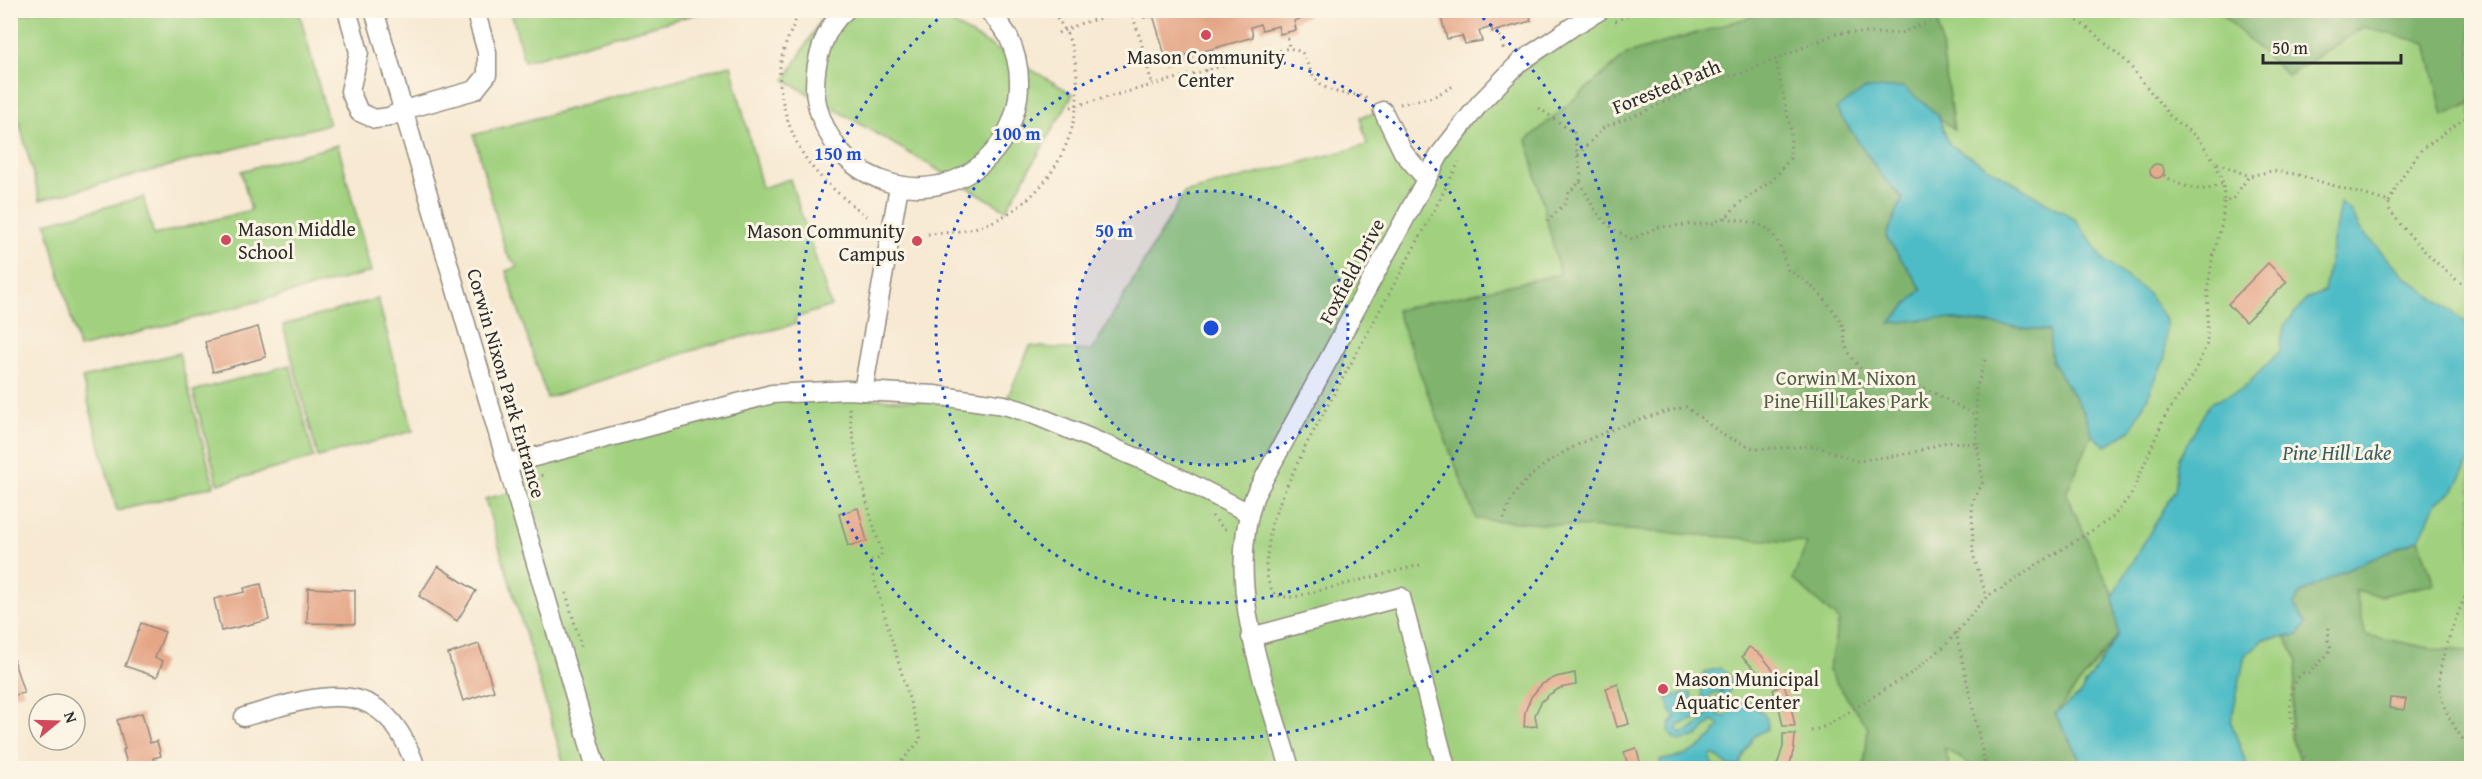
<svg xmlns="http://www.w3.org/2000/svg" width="2482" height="779" viewBox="0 0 2482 779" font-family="'Gentium Book Plus',serif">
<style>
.green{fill:#a1d17f;stroke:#667e55;stroke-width:1.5}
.forest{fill:#80b36e;stroke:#566f4c;stroke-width:1.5}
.water{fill:#4ebcc6;stroke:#3c7478;stroke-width:1.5;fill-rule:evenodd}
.building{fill:#e5a687}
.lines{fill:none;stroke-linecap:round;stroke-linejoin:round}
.minor-casing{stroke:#918a7e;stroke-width:21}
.path{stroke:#918a7e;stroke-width:3;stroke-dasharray:1.5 4.5;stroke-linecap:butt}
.minor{stroke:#fff;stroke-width:18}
.ring{fill:none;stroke:#1d4ed8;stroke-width:3;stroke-dasharray:3 6}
.poi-dot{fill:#d1495b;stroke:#fcf5e5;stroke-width:2}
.labels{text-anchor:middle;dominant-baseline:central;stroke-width:6;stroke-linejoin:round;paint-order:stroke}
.poi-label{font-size:20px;fill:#2b2b2b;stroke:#fcf5e5;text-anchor:start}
.street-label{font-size:20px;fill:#2b2b2b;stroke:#fcf5e5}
.park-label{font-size:20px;fill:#4e5d44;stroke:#fcf5e5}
.water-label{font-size:21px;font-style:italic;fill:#375e61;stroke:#fcf5e5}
.centre{fill:#1d4ed8;stroke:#fcf5e5;stroke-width:3}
.ring-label{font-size:18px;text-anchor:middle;font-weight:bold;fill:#1d4ed8;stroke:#fcf5e5;stroke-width:6;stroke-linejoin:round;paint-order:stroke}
</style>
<rect width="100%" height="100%" fill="#fcf5e5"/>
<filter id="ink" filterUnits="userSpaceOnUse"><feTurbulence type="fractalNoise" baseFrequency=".0167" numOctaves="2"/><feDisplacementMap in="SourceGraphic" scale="12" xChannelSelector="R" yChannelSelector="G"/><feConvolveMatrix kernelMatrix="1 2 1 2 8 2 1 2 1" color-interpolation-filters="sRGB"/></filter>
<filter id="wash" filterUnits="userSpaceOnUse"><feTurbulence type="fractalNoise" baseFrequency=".008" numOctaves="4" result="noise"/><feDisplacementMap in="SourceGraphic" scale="24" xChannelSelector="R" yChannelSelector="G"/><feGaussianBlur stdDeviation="1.35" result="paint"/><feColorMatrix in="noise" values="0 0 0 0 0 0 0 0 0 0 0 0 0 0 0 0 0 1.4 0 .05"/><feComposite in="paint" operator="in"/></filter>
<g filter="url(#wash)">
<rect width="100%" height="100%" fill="#f7e9d2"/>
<g class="green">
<polygon points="37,10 299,11 329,124 40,200 11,91 11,17"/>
<polygon points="699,10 700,13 524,61 511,11"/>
<polygon points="930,10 1073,94 1006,210 785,80 826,11"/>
<polygon points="1601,11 2471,11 2471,768 565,768 485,499 516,491 508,464 772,394 1004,405 1030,346 1092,351 1184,193 1367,145 1360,117 1383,111 1426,179 1480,103"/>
<polygon points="731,65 762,188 790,179 831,306 795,318 796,324 710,345 547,398 506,271 518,267 506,253 474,135"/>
<polygon points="338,145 371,272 79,348 46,223 143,197 154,235 251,210 241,171"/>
<polygon points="378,299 413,431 318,457 283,325"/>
<polygon points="179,353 214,486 117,511 82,378"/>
<polygon points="290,365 314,458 218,484 193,391"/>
</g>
<g class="forest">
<polygon points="1770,11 1927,11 1938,21 1954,130 1910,93 1837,109 1884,179 1903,199 1886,237 1922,289 1891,322 1938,318 2050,331 2052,362 2084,412 2092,435 2066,494 2113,595 2118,635 2055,714 2085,768 1976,768 1944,748 1951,768 1864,768 1868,728 1828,671 1839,621 1793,579 1807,543 1476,519 1396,310 1560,274 1527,140 1627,54"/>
<polygon points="2218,11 2471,11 2471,103 2443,116 2426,43 2363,27 2288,76"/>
<polygon points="2419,539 2434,584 2380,596 2355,591 2366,635 2434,649 2471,651 2471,768 2302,768 2290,734 2297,660 2285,636 2299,635 2294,606 2299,594 2344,571"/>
</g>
<g class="water">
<polygon points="1903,87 1938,115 1949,144 2076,220 2104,260 2147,293 2166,320 2165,358 2150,392 2132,429 2106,446 2092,435 2084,412 2052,362 2049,331 1938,318 1890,323 1922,289 1886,237 1903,198 1884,179 1836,109 1865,89"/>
<polygon points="2340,203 2350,210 2360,229 2406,277 2471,326 2471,457 2454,490 2437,502 2419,539 2344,571 2299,594 2294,606 2306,624 2299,635 2265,639 2245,655 2231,722 2248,768 2085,768 2055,714 2079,695 2118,635 2113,595 2175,490 2179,458 2210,403 2243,389 2280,351 2284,326 2306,299 2324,292"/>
<path d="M1720,668C1746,686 1721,694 1718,715L1725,717L1737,703L1749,702C1758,710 1771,716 1767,729L1753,737L1739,766H1729L1713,754L1710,757L1712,764L1718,768H1662L1660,760C1686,758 1707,747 1720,725L1713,720L1699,735L1680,741L1674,739L1669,732L1670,724L1676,718L1671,712L1667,698L1691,692L1696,710L1703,700L1700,681L1705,672ZM1723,690C1711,708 1704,729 1680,734L1677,730L1678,725C1696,720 1706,716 1709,696Z"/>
</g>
<g id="blocks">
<g class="building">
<polygon points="1142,10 1306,10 1308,16 1294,21 1296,30 1280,34 1278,26 1262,30 1260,24 1251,27 1253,37 1167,62 1153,15 1144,18"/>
<polygon points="1439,10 1542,10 1542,11 1530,15 1531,21 1492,32 1492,27 1479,31 1482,41 1465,44 1462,36 1447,39"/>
<circle cx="2157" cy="171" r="7"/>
<polygon points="2268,263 2287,282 2245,322 2228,304"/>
<polygon points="258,327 266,357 213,372 205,342"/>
<polygon points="858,508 867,541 848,546 839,514"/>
<polygon points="438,566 476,591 457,621 419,596"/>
<polygon points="261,584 269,620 221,631 214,599 245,592 244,588"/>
<polygon points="308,588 355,590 355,624 307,623"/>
<polygon points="141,623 165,632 155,658 163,661 157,677 125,666"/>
<polygon points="479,644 494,691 463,701 448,654"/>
<polygon points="1749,647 1761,655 1780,678 1770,684 1742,657"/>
<polygon points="10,649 24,693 10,696"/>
<polygon points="1575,673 1576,685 1560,688 1550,694 1541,702 1535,715 1537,726 1524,727 1525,712 1531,697 1542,684 1556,677"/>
<polygon points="1618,684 1629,724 1617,727 1606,688"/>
<polygon points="1783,684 1789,697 1795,726 1783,726 1778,702 1773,690"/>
<polygon points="2390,698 2406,699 2404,710 2389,708"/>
<polygon points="142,713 150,743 157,741 161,756 153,758 156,768 139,768 138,764 128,767 123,750 125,749 117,720"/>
<polygon points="1783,734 1795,734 1794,748 1789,768 1776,768 1783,747"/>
<polygon points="1636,748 1642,768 1629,768 1624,752"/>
</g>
</g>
</g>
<g filter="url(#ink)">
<use href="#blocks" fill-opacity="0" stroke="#918a7e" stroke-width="1.5"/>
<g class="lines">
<g class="minor-casing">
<g id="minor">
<polyline points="347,10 359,52 350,91 359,112 375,119 389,117 404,110 475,90 487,75 487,52 475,10"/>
<polyline points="374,10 596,768"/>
<path d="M846,10C823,28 815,62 815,88C816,111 824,129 837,147C848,163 865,174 884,181C973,212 1048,118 1008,36C1003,27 995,18 988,10"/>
<polyline points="1383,111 1403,152 1426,179"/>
<polyline points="863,391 899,186"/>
<polyline points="508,464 772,394 847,390 934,395 1004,405 1030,413 1152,464 1249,513"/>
<polyline points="1251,637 1401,597 1446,768"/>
<path d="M244,717C321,694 383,671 416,768"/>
<path d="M1290,768C1265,684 1223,582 1255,495L1440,154L1480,103L1520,62L1572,27L1601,10"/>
</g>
</g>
<g class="path">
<path d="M800,10C793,28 782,48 780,67C777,100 794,149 818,174C833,190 852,205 870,219"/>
<polyline points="2063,10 2090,30 2127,62 2169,115 2198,138 2215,162"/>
<polyline points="1131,11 1141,41 1152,85"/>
<polyline points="1615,21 1641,10"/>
<polyline points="1498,30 1504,51"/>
<polyline points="1287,32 1289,48"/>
<polyline points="1058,33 1082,23 1131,10"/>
<polyline points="1218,47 1223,65"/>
<polyline points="1202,52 1206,71"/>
<polyline points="1400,104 1433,97 1455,85"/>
<path d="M1071,107L1289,48L1302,52C1313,77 1318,91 1348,94C1358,95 1362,95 1370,101"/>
<polyline points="1539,108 1574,133 1581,177 1580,182 1569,192 1566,203 1547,221"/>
<polyline points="1578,155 1604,127 1641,113 1710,81 1740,74 1838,33 1901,33 1931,21 1946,10"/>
<path d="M2164,175C2172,182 2194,191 2205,189C2211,189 2218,185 2223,183"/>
<path d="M1580,182C1595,211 1601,225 1632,239L1658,227L1714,223L1728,215L1738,204L1773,180L1790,158L1791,131L1776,61"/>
<polyline points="2224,200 2223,183 2215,162 2249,176"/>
<polyline points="2389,202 2401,178 2422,149 2472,113"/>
<path d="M1725,218C1771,225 1773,224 1788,270C1811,282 1830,302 1842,325C1845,331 1843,337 1845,343C1852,366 1878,388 1903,390C1908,390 1916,387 1921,386L1975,415"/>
<path d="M928,234C947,233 968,231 987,224C1058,196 1094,114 1070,42C1067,31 1058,20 1052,10"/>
<path d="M849,408C855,457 866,505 882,552L880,558L869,562L921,739L901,762L903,768"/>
<polyline points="1977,444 1976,389 1986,357"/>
<polyline points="532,483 543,475"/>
<polyline points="1212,516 1224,529 1229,528"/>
<path d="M1504,519C1507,511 1510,501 1515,494C1545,449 1635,418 1686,407L1725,436L1755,449L1816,446L1856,461L1908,454L1947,442L1977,444L1983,482L1972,503L1973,554L1987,598"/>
<polyline points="1420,565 1294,597 1282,597 1273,593 1268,581 1266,565 1271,525 1283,494 1305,447 1426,226 1459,162"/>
<path d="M2472,581C2461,606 2434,665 2440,691C2445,715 2457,732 2472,751"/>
<polyline points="566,593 582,650"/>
<polyline points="1956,632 1986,768"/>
<path d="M1811,731L1826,726L1847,713L1913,672L1945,646L1981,603L1992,593L2000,590L2038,564L2112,518L2131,495L2165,416L2191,379L2207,344L2208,287L2212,260L2222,223L2224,201L2232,200L2249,176L2272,171L2295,174L2389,202V209C2412,241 2440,268 2472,292"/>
<path d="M2311,768C2308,760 2301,752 2298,743C2290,724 2284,686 2303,673L2308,674L2327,655L2331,648L2328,640L2329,627"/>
</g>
<use href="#minor" class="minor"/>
</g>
</g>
<circle cx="1211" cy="328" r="137" fill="#1d4ed8" fill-opacity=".12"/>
<g class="ring">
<circle cx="1211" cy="328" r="137"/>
<circle cx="1211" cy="328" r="275"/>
<path d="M1476 12A412 412 0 1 1 946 12"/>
</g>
<g class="poi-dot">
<circle cx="1206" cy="35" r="6"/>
<circle cx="226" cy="240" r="6"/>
<circle cx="917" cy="241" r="6"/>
<circle cx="1663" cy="689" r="6"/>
</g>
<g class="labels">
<g class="poi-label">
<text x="1206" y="56" text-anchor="middle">Mason Community<tspan x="1206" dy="23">Center</tspan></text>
<text x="238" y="228">Mason Middle<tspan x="238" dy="23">School</tspan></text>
<text x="905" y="230" text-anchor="end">Mason Community<tspan x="905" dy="23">Campus</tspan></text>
<text x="1675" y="678">Mason Municipal<tspan x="1675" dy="23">Aquatic Center</tspan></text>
</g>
<g class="street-label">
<text transform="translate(1666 86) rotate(-22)">Forested Path</text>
<text transform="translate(1351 271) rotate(-62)">Foxfield Drive</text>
<text transform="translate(507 383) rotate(74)">Corwin Nixon Park Entrance</text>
</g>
<g class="park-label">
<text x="1846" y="377">Corwin M. Nixon<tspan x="1846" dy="23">Pine Hill Lakes Park</tspan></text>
</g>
<g class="water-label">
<text x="2337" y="452">Pine Hill Lake</text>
</g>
</g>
<circle cx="1211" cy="328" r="9" class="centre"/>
<g class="ring-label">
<text x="1017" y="140">100 m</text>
<text x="838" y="160">150 m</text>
<text x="1114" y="237">50 m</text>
</g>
<rect width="2482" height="779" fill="none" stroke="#fcf5e5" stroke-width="36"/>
<g transform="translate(57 722) rotate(71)"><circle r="28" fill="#fcf5e5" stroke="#a8a49b" stroke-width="1.5"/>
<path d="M0-4.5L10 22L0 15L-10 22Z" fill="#d1495b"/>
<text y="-9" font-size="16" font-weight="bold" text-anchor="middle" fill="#2b2b2b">N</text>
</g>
<path d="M2263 54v9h138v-9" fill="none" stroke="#2b2b2b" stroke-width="3"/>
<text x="2272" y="54" font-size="18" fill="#2b2b2b" stroke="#fcf5e5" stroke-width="4.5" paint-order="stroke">50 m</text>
</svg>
